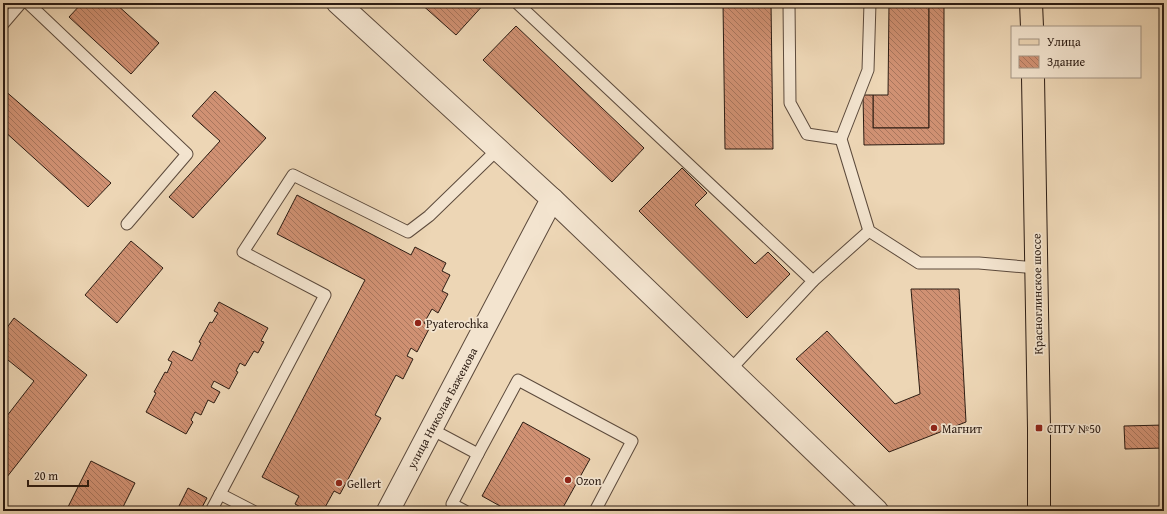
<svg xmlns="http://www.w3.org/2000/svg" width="1167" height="514" viewBox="0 0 1167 514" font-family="'Gentium Book Plus',serif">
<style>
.building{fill:url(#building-back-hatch);stroke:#2c1c13}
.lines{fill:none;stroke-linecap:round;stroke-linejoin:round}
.service-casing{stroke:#5c4a3c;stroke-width:13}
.minor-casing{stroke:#5c4a3c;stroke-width:24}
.tertiary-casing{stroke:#5c4a3c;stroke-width:24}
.primary-casing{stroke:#2c1c13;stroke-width:24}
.service{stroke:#f3e4cf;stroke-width:11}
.minor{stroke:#f3e4cf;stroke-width:22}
.tertiary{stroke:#f3e4cf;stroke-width:22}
.primary{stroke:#edd6b5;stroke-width:22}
.poi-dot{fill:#8f2418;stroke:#f3e4cf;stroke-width:1.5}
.labels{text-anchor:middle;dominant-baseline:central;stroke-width:3.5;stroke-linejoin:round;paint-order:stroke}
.street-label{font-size:12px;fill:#2c1c13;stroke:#f3e4cf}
.poi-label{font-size:12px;fill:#2c1c13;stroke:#f3e4cf;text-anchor:start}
</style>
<defs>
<pattern id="building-back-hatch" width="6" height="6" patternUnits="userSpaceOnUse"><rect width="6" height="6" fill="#d09173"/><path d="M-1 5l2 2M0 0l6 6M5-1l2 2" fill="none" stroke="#a9765d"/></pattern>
</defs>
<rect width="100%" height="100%" fill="#edd6b5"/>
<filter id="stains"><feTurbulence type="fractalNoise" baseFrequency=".005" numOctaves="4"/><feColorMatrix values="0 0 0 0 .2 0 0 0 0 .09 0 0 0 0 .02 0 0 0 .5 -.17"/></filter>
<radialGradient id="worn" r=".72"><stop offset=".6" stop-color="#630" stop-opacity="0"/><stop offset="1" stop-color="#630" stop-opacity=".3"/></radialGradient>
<g class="building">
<polygon points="82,3 115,3 159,43 131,74 69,17"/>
<polygon points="420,3 485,3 456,35"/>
<polygon points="723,3 771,3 773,149 725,149"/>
<polygon points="889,3 929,3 929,128 873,128 873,95 888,95"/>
<polygon points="929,3 944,3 944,144 864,145 863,95 873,95 873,128 929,128"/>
<polygon points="516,26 644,148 612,182 483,60"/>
<polygon points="3,89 111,183 88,207 3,130"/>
<polygon points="215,91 266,138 193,218 169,197 220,141 192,116"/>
<polygon points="682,168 707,193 695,205 755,264 768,252 790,274 747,318 639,211"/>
<polygon points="297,195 411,255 415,247 446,263 442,271 450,275 442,291 448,294 438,313 432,309 424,323 430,327 417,352 411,348 407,356 413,359 403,379 396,375 375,415 381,418 340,494 334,491 323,511 308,511 295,504 299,496 262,477 365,280 277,234"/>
<polygon points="131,241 163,268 117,323 85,295"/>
<polygon points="911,289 959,289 966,422 889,452 796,359 827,331 895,404 920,394"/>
<polygon points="219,302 268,328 261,341 264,342 258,353 254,351 245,366 240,363 236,371 238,372 229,389 214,381 211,387 220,392 214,403 208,400 201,415 195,412 191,420 193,422 186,434 146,412 156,393 154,392 165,372 167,373 172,362 168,360 173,351 192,361 201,343 199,342 210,322 212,323 218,313 214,311"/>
<polygon points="14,318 87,375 3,482 3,421 34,381 3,356 3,333"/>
<polygon points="523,422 590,459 561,511 509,511 482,496"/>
<polygon points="1164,425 1164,448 1125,449 1124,426"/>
<polygon points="91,461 135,483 121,511 66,511"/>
<polygon points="188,488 207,498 200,511 183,511 178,508"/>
</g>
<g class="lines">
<g class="service-casing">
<g id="service">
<polyline points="28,3 187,154 127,224"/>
<polyline points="517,3 813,281 730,370"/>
<polyline points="789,3 790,103 807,134 841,139"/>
<polyline points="870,3 868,70 841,139 869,231 919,263 979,263 1037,268"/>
<polyline points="3,24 21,3"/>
<polyline points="813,281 869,231"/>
<polyline points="431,429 478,454 452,504 465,511"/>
<polyline points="478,454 518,380 632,441 595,511"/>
<polyline points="211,511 220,494"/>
<polyline points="253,511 220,494 325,295 243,252 293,175 408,232 429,216 498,149"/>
</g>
</g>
<g class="minor-casing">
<polyline id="minor" points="388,511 552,199"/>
</g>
<g class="tertiary-casing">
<polyline id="tertiary" points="338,3 552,199 877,511"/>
</g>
<g class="primary-casing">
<g id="primary">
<polyline points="1031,3 1032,27"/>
<polyline points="1033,77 1039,428 1039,511"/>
</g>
</g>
<use href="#service" class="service"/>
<use href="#minor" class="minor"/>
<use href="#tertiary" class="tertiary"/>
<use href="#primary" class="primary"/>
</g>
<g class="poi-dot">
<circle cx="418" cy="323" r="4"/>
<circle cx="934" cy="428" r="4"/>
<rect x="1035" y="424" width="8" height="8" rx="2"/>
<circle cx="568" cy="480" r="4"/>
<circle cx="339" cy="483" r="4"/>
</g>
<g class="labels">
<g class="street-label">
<text transform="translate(1037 294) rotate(-91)">Красноглинское шоссе</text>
<text transform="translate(442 408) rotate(-62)">улица Николая Баженова</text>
</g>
<g class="poi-label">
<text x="426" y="323">Pyaterochka</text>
<text x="942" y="428">Магнит</text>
<text x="1047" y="428">СПТУ №50</text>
<text x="576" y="480">Ozon</text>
<text x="347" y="483">Gellert</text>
</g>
</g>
<rect width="1167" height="514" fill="none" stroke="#edd6b5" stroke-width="16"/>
<rect x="4" y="4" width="1159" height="506" fill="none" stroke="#2c1c13" stroke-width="2"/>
<rect x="8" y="8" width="1151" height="498" fill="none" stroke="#2c1c13"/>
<rect x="1011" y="26" width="130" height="52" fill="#f3e4cf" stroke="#a39484"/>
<rect x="1019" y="39" width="20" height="6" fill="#edd6b5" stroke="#a39484"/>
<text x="1047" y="46" font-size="12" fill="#2c1c13">Улица</text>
<rect x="1019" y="56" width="20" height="12" fill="url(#building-back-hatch)" stroke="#a39484"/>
<text x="1047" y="66" font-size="12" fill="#2c1c13">Здание</text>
<path d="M28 480v6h60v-6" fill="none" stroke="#2c1c13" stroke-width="2"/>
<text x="34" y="480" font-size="12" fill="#2c1c13" stroke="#f3e4cf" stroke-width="3" paint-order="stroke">20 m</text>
<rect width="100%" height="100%" filter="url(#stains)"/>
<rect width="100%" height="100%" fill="url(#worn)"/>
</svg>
